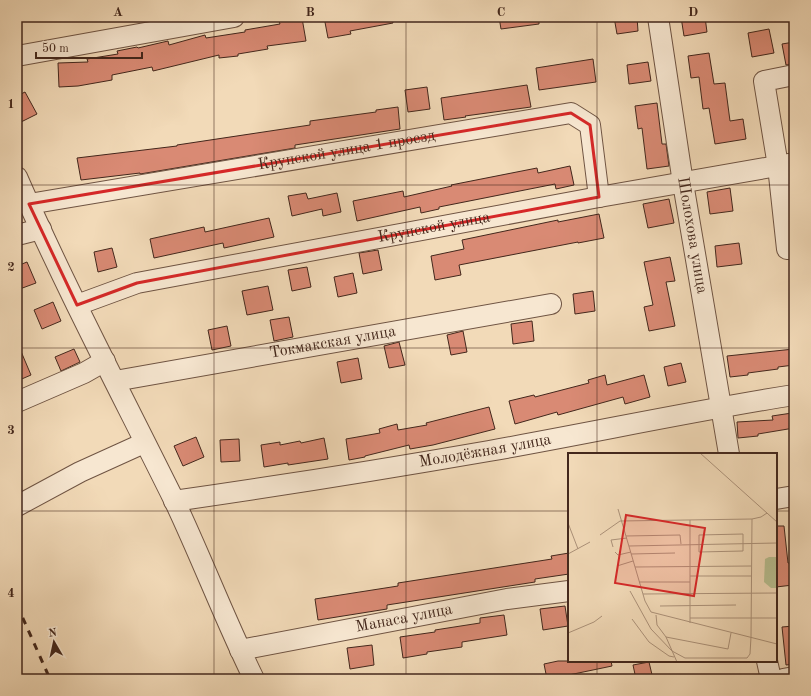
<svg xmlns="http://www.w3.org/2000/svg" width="811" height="696" viewBox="0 0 811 696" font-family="'Old Standard TT',serif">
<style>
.building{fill:#d98a74;stroke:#43271c}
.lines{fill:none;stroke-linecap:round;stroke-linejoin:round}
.minor-casing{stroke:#6f5443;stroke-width:22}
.minor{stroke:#f7e7d1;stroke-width:20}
.rail{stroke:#43271c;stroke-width:3;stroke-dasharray:7 7;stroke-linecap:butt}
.marked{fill:none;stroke:#d62828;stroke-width:3;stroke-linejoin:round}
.grid{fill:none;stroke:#43271c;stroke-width:1;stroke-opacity:0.55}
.labels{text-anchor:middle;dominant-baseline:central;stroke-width:3;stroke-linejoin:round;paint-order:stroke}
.street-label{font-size:16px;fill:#43271c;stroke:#f7e7d1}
.inset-road{fill:none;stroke:#ac927a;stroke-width:1}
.view{fill:#d62828;fill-opacity:0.15;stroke:#d62828;stroke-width:2}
.inset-edge{fill:none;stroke:#43271c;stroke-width:2}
.neatline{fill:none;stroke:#43271c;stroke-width:1.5}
.grid-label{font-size:13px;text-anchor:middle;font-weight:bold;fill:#43271c}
</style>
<rect width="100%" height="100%" fill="#f2dab8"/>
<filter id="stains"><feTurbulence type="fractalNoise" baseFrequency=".005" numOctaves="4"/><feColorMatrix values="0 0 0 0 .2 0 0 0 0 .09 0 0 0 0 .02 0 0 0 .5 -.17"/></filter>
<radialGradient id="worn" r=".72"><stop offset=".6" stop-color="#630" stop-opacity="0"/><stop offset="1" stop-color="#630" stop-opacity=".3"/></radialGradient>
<g class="building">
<polygon points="324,17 392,17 393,23 350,31 351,34 328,38"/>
<polygon points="499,17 539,17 539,24 501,29"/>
<polygon points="614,17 637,17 638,31 617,34"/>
<polygon points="681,17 705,17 707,32 684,36"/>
<polygon points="302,18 306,41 267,46 268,49 238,54 238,56 219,58 219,55 153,71 152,67 112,75 112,80 78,86 59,87 58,63 88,62 87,59 118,54 117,51 137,47 138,48 168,41 169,45 205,35 206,38 245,32 245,30 280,24 279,21"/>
<polygon points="769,29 774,53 752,57 748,33"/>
<polygon points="794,42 794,64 786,65 782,44"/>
<polygon points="709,53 714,84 725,83 730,121 743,119 746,139 715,144 709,108 703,109 699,77 691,78 688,56"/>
<polygon points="593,59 596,82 539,90 536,68"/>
<polygon points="648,62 651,81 629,84 627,65"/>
<polygon points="527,85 531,107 465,116 466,117 444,120 441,98"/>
<polygon points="427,87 430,109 408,112 405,90"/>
<polygon points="25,92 37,114 21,122 17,114 17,96"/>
<polygon points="657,103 662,144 666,144 669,166 647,169 642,128 638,129 635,106"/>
<polygon points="398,107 400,129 295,145 295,148 140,174 140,173 81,180 77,158 177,146 177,145 310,125 310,121 376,112 376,110"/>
<polygon points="570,166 574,185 556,189 555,184 439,207 439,209 421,213 420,207 357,221 353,201 403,191 404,197 452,186 451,185 537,168 538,173"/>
<polygon points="730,188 733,211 710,214 707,192"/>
<polygon points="306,193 308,199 337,193 341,212 323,216 322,209 292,216 288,196"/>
<polygon points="669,199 674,223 648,228 643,204"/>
<polygon points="599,214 604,238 578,243 578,242 459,265 461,275 435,280 431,256 464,249 462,240 558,220 558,222"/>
<polygon points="269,218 274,237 224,248 223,243 154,258 150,239 204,227 205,232"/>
<polygon points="739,243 742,264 717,267 715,246"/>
<polygon points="112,248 117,267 98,272 94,252"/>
<polygon points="378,250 382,270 363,274 359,253"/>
<polygon points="670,257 675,281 666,282 675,326 649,331 644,307 653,305 644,262"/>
<polygon points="27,262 36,283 17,290 17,266"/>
<polygon points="307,267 311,287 292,291 288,270"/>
<polygon points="353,273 357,293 338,297 334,277"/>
<polygon points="268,286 273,310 247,315 242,291"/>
<polygon points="593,291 595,311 575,314 573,294"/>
<polygon points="53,302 61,321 42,329 34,310"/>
<polygon points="289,317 293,337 274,341 270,320"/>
<polygon points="532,321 534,341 513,344 511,324"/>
<polygon points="227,326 231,346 212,350 208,330"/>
<polygon points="463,331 467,352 451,355 447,335"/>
<polygon points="17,342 31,375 17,381"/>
<polygon points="399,342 405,365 389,368 384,346"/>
<polygon points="74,349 80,362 61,371 55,357"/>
<polygon points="794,349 794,365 778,367 778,369 748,373 748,375 730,377 727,356"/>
<polygon points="358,358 362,379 341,383 337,362"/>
<polygon points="681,363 686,382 668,386 664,367"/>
<polygon points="605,375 607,385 644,375 650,397 625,404 623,397 558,415 557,412 515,424 509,401 534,395 535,397 589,383 588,380"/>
<polygon points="489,407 495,429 433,445 410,449 409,445 365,456 365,457 349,460 346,439 380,433 379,429 397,424 398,430 427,425 426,423"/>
<polygon points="792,413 794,428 758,434 758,436 738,438 737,422 773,420 772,416"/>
<polygon points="196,437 204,457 183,466 174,446"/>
<polygon points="324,438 328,459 288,465 288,463 264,467 261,445 280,442 280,445 300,441 301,443"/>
<polygon points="239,439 240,461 221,462 220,440"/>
<polygon points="776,526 784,526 788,563 790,563 793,585 776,587"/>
<polygon points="569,553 569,574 535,579 535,582 387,605 387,609 318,620 315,599 398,586 398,583 552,559 551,556"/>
<polygon points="565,606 568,626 543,630 540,609"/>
<polygon points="504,615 507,635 462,642 462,647 427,652 427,654 403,658 400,637 435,632 435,630 480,623 480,618"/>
<polygon points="794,626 794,664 786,665 782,627"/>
<polygon points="372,645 374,665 350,669 347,648"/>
<polygon points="558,661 611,661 612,666 564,676 564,677 556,679 547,679 544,664"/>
<polygon points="649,662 653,679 636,679 633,665"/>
</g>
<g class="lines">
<g class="minor-casing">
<g id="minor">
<path id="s1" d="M658,17L683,183L729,454"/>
<polyline points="17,56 234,17"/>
<polyline points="794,75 764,81 778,166 787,249 794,248"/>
<path d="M17,177C65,287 121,393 174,500C202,559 225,620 254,679"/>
<path id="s2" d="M29,204L571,113L590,125L599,197"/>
<polyline points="17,235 41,229"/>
<path id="s3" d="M77,305L137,283L599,197L794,163"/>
<path id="s4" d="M115,381L551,304"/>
<polyline points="17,402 84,373 105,361"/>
<polyline points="776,499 794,496"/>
<path id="s5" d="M174,501C279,486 385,469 489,451C591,433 692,411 794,395"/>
<polyline points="17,506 80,472 144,443"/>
<path id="s6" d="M240,650L507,599L569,591"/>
<polyline points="767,661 771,679"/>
<polyline points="783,679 794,677"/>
</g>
</g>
<use href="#minor" class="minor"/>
<polyline class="rail" points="17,605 50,679"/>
</g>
<path class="marked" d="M571,113L590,125L599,197L137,283L77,305L29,204Z"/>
<path class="grid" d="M214,17V679M406,17V679M597,17V454M17,185H794M17,348H794M17,511H569M776,511H794M597,661V679"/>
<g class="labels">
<g class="street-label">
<text stroke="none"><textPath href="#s2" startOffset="322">Крупской улица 1 проезд</textPath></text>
<text stroke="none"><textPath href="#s3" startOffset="366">Крупской улица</textPath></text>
<text stroke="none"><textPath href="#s1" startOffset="221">Шолохова улица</textPath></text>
<text stroke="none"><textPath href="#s4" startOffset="221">Токмакская улица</textPath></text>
<text stroke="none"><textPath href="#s5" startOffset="315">Молодёжная улица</textPath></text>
<text stroke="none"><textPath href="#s6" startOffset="167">Манаса улица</textPath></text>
</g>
</g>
<g transform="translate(568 453)">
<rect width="209" height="209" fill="#f2dab8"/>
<path d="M201,104H209V135H203L196,129L197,106Z" fill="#b8c091"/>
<path class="inset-road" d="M132,0L209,69M50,56L77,148L83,159L209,191M0,70L10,96M175,81V98L131,99V82ZM32,82L52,68L184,66L193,64L199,60M58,83L112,82L113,91M61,93L209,90M45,94L43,87L59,85M47,99L50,102L63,99M0,101L22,89M63,101L107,100M49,113L65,108M67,114L183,113M122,123H183M71,129H122M62,138L83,176L104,198L117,205H179L182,201L183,184L184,66M75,141L209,140M92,153L168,152M88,162L89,172L98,184L109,209M122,165H209M64,166L81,189L101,203L106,204M122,170V67M0,180L26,169L34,163M98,184L160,196L163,180"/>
<path class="view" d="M58,62L137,75L126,143L47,130Z"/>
<rect width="209" height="209" class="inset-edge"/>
</g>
<rect width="811" height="696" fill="none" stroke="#f2dab8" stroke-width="44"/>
<g transform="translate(54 642) rotate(351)" stroke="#f7e7d1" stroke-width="3" paint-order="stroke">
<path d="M0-3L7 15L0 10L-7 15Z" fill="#43271c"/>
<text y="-6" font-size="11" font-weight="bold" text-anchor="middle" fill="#43271c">N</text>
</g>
<path d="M36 52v6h106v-6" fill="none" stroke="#43271c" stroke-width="2"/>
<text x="42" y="52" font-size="12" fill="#43271c" stroke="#f7e7d1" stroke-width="3" paint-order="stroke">50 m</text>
<rect x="22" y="22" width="767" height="652" class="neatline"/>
<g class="grid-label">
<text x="118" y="16">A</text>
<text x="310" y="16">B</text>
<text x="501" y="16">C</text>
<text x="693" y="16">D</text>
<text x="11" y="108">1</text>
<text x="11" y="271">2</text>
<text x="11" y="434">3</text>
<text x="11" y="597">4</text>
</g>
<rect width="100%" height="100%" filter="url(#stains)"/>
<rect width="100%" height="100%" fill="url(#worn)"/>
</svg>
